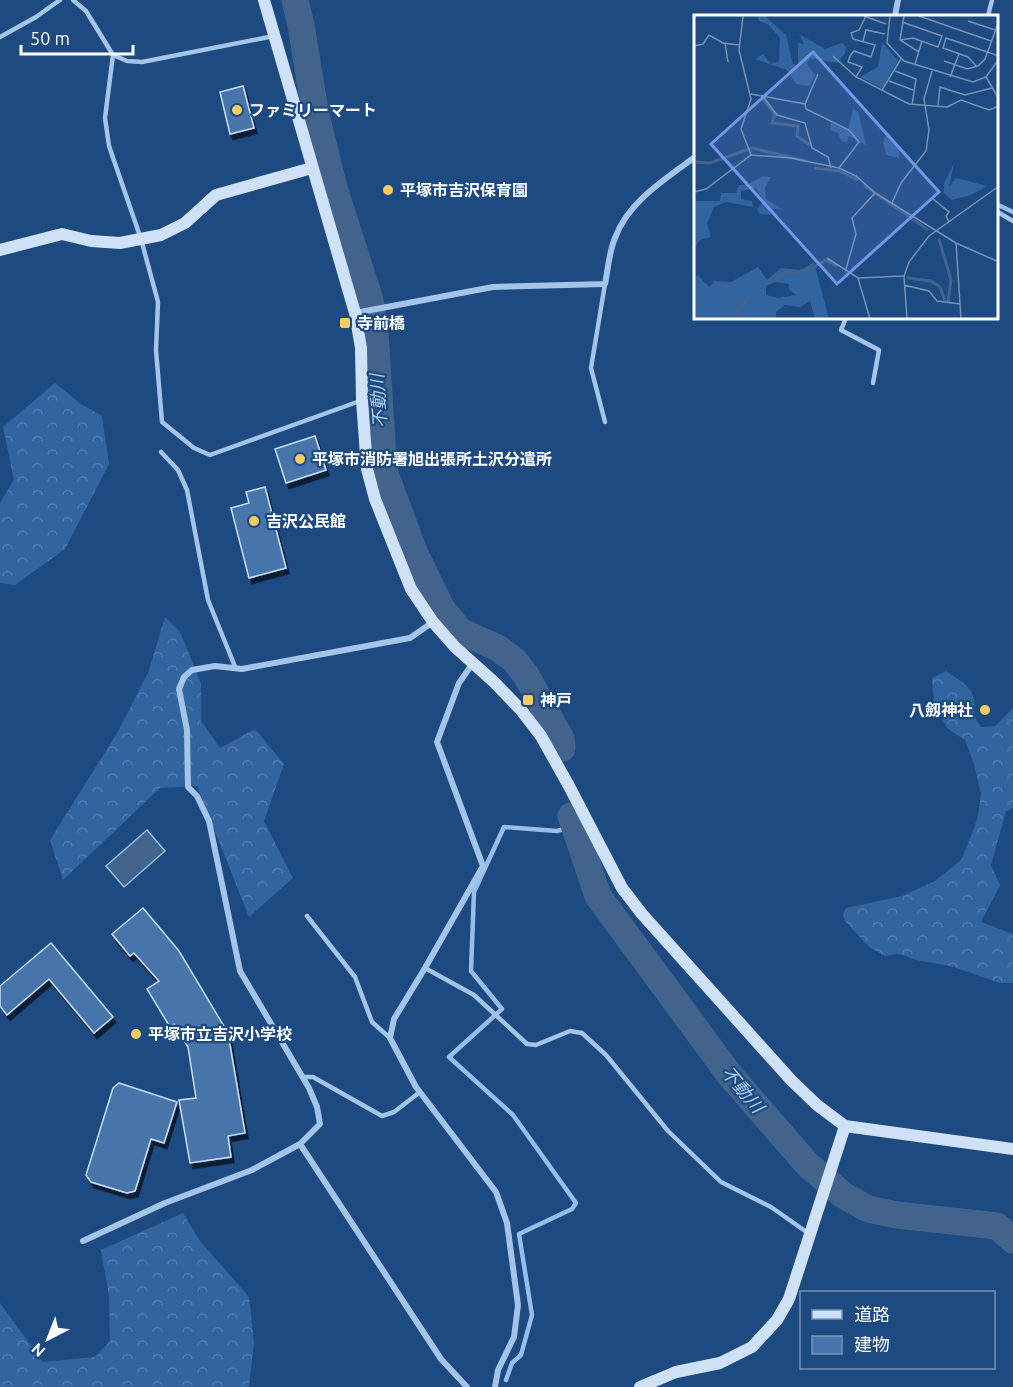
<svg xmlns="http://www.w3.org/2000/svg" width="1013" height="1387" viewBox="0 0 1013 1387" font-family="Ubuntu,'Noto Sans JP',sans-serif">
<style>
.forest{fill:url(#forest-crowns)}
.water{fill:#42638c;stroke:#97beeb;stroke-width:1.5}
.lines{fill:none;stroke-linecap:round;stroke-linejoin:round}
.stream{stroke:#97beeb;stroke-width:4.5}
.river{stroke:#42638c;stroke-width:27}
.building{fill:#4774ab;stroke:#c8def7;stroke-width:1.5;filter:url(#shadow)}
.lane{stroke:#a4c4e9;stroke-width:4.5}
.street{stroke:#a4c4e9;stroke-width:6}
.secondary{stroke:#cfe1f7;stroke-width:12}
.poi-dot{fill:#f8cc63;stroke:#1e4a82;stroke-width:2}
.labels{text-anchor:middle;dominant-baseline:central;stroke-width:4.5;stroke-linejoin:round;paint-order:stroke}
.poi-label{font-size:16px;font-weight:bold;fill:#fff;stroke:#1e4a82;text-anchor:start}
.water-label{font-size:18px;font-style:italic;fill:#afcef1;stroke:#1e4a82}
.inset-river{fill:none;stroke:#42638c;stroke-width:3}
.inset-road{fill:none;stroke:#7892b4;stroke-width:1.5}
.view{fill:#7795e8;fill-opacity:0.15;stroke:#7795e8;stroke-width:3}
.inset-edge{fill:none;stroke:#fff;stroke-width:3}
</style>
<defs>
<pattern id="forest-crowns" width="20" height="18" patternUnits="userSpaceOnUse" patternTransform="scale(1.5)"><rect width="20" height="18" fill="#3264a0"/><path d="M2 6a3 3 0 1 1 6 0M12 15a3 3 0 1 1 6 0" fill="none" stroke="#517bae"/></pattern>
<filter id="shadow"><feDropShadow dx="3" dy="5.5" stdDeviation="0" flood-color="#0009"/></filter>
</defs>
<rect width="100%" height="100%" fill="#1e4a82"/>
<g class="forest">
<polygon points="55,383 81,404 102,416 109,464 65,549 15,585 0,583 0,503 14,480 3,427"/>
<polygon points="165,617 180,632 201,683 201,721 220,748 255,729 284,764 264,821 293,878 249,917 197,786 160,788 63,880 50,840 117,733 148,673"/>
<path d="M946,671C957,679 971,685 974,699C976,713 971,714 981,727L995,726L1013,708V808L1006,811L991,865L1000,885L981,922L1013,934V983H1000L950,966L916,960L899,954L885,956L869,947L845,921L843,915L846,908L902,896L935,881L961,860L972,834L978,816L981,793L974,764L965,740L947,728L934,702L932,678Z"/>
<polygon points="183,1213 200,1241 249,1297 254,1342 249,1387 0,1387 0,1303 43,1362 95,1357 110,1341 109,1296 101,1250"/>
</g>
<polygon class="water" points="147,830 165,851 124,887 106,866"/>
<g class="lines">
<g class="stream">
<polyline points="996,204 1013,212"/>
<polyline points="506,1380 512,1363 521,1355 532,1315 519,1234 572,1209 576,1203 513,1115 449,1057 502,1009 471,971 474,892 504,827 557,831 573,826"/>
</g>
<g class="river">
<polyline points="295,0 301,25 315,111 334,188 370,300 375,334 384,471 415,554 442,609 460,631 498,648 514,660 526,675 561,739 562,748"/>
<polyline points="571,816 598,896 729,1074 807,1164 843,1195 868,1209 897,1215 997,1226 1013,1240"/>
</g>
</g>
<g class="building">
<polygon points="243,86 254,128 230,134 220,92"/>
<polygon points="315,436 326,470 286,483 275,449"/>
<polygon points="265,487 286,568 249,578 231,508 249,503 246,492"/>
<polygon points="143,908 179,951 228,1033 245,1133 228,1136 231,1157 190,1163 179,1100 196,1098 188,1047 174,1024 170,1027 147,989 159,981 134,953 130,956 112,934"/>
<polygon points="51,943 113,1017 94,1033 49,979 7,1015 0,1006 0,986"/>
<polygon points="119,1083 177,1102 164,1143 151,1139 135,1191 127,1193 91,1182 86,1175 113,1088"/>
</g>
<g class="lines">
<g class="lane">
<polyline points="73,0 86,11 113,55 127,61 142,62 274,36"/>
<polyline points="988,16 992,0"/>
<polyline points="0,37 36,17 60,0"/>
<polyline points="113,55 105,118 109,146 141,239 158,302 156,350 162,422 194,448 210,455 360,401"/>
<polyline points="996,211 1013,221"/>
<polyline points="605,284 591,368 605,422"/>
<polyline points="846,318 841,330 879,350 873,383"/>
<polyline points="161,452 178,470 187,490 208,600 236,669"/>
<polyline points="307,916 355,977 372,1022 390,1038"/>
<polyline points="425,968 474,995 527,1044 536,1045 570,1031 582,1033 606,1055 668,1131 721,1182 771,1207 808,1233"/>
<polyline points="302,1077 313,1077 382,1116 394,1112 420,1092"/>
</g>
<g class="street">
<polyline points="895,16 898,0"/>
<path d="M355,313L493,287L605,284C608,269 609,252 615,238C628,202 665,179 695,157"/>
<polyline points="473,663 459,683 437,742 483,866 425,968 394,1019 390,1038 416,1087 496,1192 507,1223 518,1305 514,1337 498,1370 495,1387"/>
<polyline points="300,1144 441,1359 467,1387"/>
<polyline points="83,1241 165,1203 252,1170 300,1144 320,1124 317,1107 309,1088 240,971 209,821 197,796 188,787 187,730 179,689 184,677 192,670 215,666 242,669 410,638 433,622"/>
</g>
<g class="secondary">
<polyline points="264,0 355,313 361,348 362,400 367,469 375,499 411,589 433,622 455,647 494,682 521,710 541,736 569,786 622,888 642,914 791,1080 817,1105 845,1126 1013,1149"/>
<polyline points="0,250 62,234 91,241 120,243 161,235 185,223 216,195 312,168"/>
<polyline points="640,1387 676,1372 720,1363 752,1347 777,1320 789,1299 845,1126"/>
</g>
</g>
<g class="poi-dot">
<circle cx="237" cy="110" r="6"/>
<circle cx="388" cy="190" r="6"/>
<rect x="339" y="317" width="12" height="12" rx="3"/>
<circle cx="300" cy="459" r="6"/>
<circle cx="254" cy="521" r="6"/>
<rect x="522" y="694" width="12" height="12" rx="3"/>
<circle cx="985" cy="710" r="6"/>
<circle cx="136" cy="1034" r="6"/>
</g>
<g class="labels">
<g class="poi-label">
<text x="249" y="110">ファミリーマート</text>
<text x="400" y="190">平塚市吉沢保育園</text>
<text x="357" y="323">寺前橋</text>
<text x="312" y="459">平塚市消防署旭出張所土沢分遣所</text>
<text x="266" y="521">吉沢公民館</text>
<text x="540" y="700">神戸</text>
<text x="973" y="710" text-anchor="end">八劔神社</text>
<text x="148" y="1034">平塚市立吉沢小学校</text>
</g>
<g class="water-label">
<text transform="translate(378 401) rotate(-94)">不動川</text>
<text transform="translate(743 1089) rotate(50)">不動川</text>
</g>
</g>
<g transform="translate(694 15)">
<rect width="304" height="304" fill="#1e4a82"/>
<path d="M63,1H71L92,20L99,49L104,50V28L110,29L105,19L131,34L148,28L152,32L151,39L143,48L117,43L112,48L121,60L116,71L102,69L93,55L61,44L69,39L77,49L85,46L86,23L74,9L66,7ZM188,27L204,46L188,73L166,62L184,52ZM159,94L164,97L172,130L155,121L153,127L147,126L144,118L136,115L137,107L154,115ZM194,117L206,134L205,143L192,140L189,127ZM260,148L255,172L262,163L293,171L277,180L258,185L250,178V168ZM69,161L77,162L71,173L72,184L89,195L80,193L76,200L66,199L63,194L70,186L62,173L47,176V184L58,186L59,192L32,187L20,192L13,209L17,222L6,225L0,234V186H26L27,178H42L45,170H53ZM120,247L135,304H121L116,286L106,292L91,290L82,297V304H0V263L4,260L15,272L21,266L37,267L64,252L73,265L87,253L107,255ZM81,267L95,269V274L102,280L84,283L72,280V271Z" fill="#3264a0" fill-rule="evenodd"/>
<path class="inset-river" d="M69,84L81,99L78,108L104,111L103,121L116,130M0,147L16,148L58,133L112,146M120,153L145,156L164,165M170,170L234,215M245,224L257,265L254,287M213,263L237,266L246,272L251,286M67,271L90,259L114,255L132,245L143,251M32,304L43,298L56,280"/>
<path class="inset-road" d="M49,1L45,35L57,84L47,114L57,140M170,1L192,9M196,1L193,28L210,46L279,67L292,62L305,44M210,1L206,25L225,37M225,1L297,26M274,6L301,15M206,25L219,23L244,32L248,21L208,7M169,26L172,15L191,19M31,28L34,47M0,31L9,29L15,20L29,28L45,30M139,41L162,62L215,89L253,92L267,85L295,95L305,91M250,46L273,54L284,51L291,44L305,6M221,49L228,26M283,52L274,42L249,33L252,23L305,41M201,56L222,64L218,90M162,62L168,52L154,47L156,41L160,36L177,42L181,30L159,24L157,18L165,15L172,1M256,62L265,39M292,62L305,84M195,66L219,75M188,75L207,44M57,79L111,89L112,94L155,115L165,127L145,153M68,80L83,100L111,108L118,133L134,142L137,153M111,89L124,59M244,90L246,72L271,80L298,73M0,177L12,174L57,140L97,143L145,153L162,161L181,178L262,228L305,247M239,184L255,197L252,201L255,207M198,188L207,168L232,136L235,115L230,84L238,56M262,228L267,304M133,243L164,263L210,261M152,254L162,219L158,203L181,178M164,263L176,304M210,270L235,276L243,286L266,289M213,304L210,261L215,247L235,221L305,171"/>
<path class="view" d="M119,37L245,177L143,269L17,129Z"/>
<rect width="304" height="304" class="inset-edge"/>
</g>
<rect x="800" y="1291" width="195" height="78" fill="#1e4a82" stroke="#7892b4" stroke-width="1.5"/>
<rect x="812" y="1310" width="30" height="9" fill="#cfe1f7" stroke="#7892b4" stroke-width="1.5"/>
<text x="854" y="1321" font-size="18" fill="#ffffff">道路</text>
<rect x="812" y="1336" width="30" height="18" fill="#4774ab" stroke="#7892b4" stroke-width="1.5"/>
<text x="854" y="1351" font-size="18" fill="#ffffff">建物</text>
<g transform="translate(48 1339) rotate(222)" stroke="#1e4a82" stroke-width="4.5" paint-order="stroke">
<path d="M0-4.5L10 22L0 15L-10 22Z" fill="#ffffff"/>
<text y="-9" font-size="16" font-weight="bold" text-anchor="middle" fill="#ffffff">N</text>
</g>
<path d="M21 45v9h112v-9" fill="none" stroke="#ffffff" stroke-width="3"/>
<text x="30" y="45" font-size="18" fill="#ffffff" stroke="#1e4a82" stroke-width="4.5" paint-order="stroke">50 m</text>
</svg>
